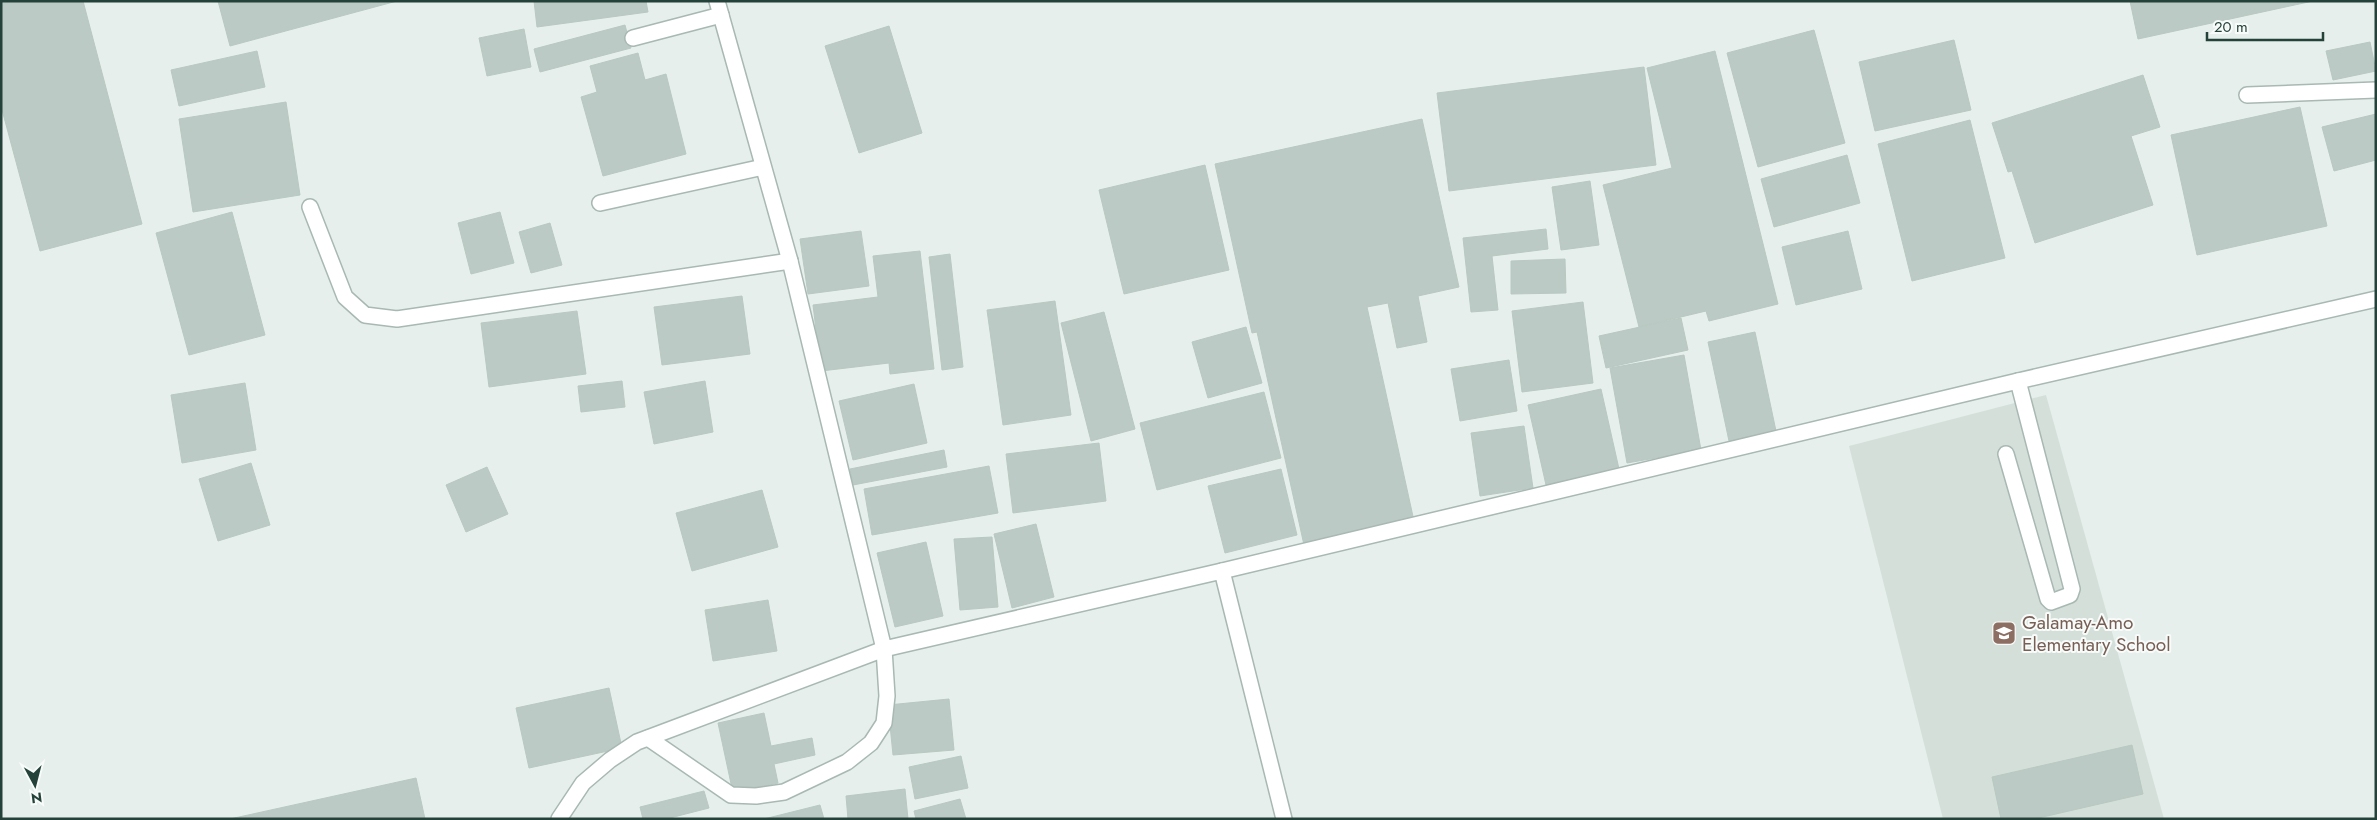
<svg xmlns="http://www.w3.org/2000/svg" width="2377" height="820" viewBox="0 0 2377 820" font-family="Jost,sans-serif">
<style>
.built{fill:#d4dfda}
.building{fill:#bbcac4;stroke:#b8c9c2}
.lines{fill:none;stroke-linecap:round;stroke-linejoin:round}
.lane-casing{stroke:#a8b8b2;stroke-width:18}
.street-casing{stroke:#a8b8b2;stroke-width:18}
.lane{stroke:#fff;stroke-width:15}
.street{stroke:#fff;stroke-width:15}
.labels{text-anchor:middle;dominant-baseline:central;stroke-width:4;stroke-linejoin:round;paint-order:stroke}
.education-label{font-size:19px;fill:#785e54;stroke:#f7fbf9;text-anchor:start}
</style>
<rect width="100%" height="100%" fill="#e6efeb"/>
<polygon class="built" points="2046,395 2164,819 1943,819 1849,446"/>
<g class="building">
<polygon points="1,1 83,1 142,224 40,251 1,106"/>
<polygon points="218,1 397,1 230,46"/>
<polygon points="534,1 646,1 648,12 537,27"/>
<polygon points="2130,1 2313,1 2138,39"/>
<polygon points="625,25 631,48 540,72 534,49"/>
<polygon points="889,26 922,133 859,153 825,46"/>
<polygon points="524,29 531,67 487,76 479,38"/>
<polygon points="1814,30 1845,143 1758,167 1727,53"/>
<polygon points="1954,40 1971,110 1875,131 1859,62"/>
<polygon points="2370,42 2376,71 2333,80 2326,51"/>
<polygon points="257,51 265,87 179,106 171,70"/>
<polygon points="1715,51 1778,304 1709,321 1706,311 1639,327 1603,185 1672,168 1647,68"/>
<polygon points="638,53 645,80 666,74 686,154 603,176 581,97 597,92 590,66"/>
<polygon points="1644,67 1656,165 1449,191 1437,93"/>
<polygon points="2143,75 2160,127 2131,136 2153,205 2035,243 2012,171 2008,172 1992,123"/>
<polygon points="286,102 300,195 193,212 179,119"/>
<polygon points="2300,107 2327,226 2197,255 2171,135"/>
<polygon points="2376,114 2376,160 2334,171 2322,127"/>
<polygon points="1422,119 1459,287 1418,296 1427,342 1397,348 1388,303 1367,307 1414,521 1304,545 1257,332 1252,333 1215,164"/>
<polygon points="1970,120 2005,258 1912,281 1878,144"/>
<polygon points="1847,155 1860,203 1774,227 1761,179"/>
<polygon points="1205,165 1229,270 1124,294 1099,190"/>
<polygon points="1590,181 1599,245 1561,250 1552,187"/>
<polygon points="232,212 265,335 189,355 156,233"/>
<polygon points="500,212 514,263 471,274 458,223"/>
<polygon points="550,223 562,265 531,273 519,232"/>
<polygon points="1546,229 1548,249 1492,256 1498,310 1471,312 1463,238"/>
<polygon points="861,231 869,286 808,294 800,239"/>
<polygon points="1848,231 1862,289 1796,305 1782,247"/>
<polygon points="920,251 934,369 890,374 889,363 821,371 813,305 878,297 873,256"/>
<polygon points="950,254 963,367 942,370 929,257"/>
<polygon points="1565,259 1566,293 1511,294 1511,261"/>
<polygon points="742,296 750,354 662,365 654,307"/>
<polygon points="1055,301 1071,415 1003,425 987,310"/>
<polygon points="1583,302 1593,383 1522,392 1512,311"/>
<polygon points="577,311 586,374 489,387 481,323"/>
<polygon points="1104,312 1135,429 1091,441 1061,323"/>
<polygon points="1681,318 1688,350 1606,368 1599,336"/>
<polygon points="1246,327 1262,383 1208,398 1192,342"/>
<polygon points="1755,332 1776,431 1729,441 1708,342"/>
<polygon points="1684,355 1701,450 1627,463 1610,368"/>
<polygon points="1509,360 1517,411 1460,421 1451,369"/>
<polygon points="622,381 625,407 581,412 578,386"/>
<polygon points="705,381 713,432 654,444 644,392"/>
<polygon points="245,383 256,450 182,463 171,395"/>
<polygon points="914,384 927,443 853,460 839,401"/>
<polygon points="1601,389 1619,469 1546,485 1528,405"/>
<polygon points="1264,392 1281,458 1157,490 1140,423"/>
<polygon points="1524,426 1533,488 1480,496 1471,433"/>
<polygon points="1099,443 1106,501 1013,513 1006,454"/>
<polygon points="944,450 947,467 853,485 850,469"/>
<polygon points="251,463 270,525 218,541 199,479"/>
<polygon points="989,466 998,513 872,535 864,489"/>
<polygon points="487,467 508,514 466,532 446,485"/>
<polygon points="1281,469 1297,535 1225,553 1208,486"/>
<polygon points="762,490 778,547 692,571 676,513"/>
<polygon points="1036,524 1054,597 1012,608 994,534"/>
<polygon points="992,537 998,607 960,610 954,539"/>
<polygon points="926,542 943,616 895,627 877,553"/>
<polygon points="768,600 777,651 713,661 705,610"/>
<polygon points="609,688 622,748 529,768 516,708"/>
<polygon points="949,699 954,750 893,755 888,705"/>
<polygon points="764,713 771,746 812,738 815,755 774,764 778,783 733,793 718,723"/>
<polygon points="2132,745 2143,794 2034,819 2001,819 1992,777"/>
<polygon points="961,756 968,788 915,799 909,767"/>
<polygon points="416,778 425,819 230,819"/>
<polygon points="905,789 908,819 848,819 846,796"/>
<polygon points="704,791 709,808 666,819 643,819 640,807"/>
<polygon points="960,799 966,819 916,819 914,811"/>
<polygon points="820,805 824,819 764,819"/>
</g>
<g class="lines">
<g class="lane-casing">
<g id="lane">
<polyline points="2247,95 2376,90"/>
<polyline points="600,203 763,167"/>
<polyline points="2006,454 2048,599 2051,602 2070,595 2072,589 2018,381"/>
<polyline points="648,738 731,795 756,796 784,792 847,762 871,743 884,723 887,696 884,649"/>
</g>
</g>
<g class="street-casing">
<g id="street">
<polyline points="717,1 790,261 884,649"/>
<polyline points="633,38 721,15"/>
<polyline points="310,207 345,297 365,315 397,319 790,261"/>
<polyline points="1222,571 1284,819"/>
<polyline points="559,819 583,783 610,760 637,742 884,649 1222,571 2018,381 2376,299"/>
</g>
</g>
<use href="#lane" class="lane"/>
<use href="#street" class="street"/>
</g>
<defs>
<g id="school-square" transform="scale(1.25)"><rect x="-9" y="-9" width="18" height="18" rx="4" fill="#8d6e63" stroke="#f7fbf9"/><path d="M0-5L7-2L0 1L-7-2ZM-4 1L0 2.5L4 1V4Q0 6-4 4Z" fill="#fff"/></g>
</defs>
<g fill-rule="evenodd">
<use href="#school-square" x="2004" y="633"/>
</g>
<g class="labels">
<g class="education-label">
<text x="2022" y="622">Galamay-Amo<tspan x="2022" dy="22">Elementary School</tspan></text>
</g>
</g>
<rect width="2377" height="820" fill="none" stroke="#24423a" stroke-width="5"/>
<g transform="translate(35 785) rotate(173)" stroke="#f7fbf9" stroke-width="4" paint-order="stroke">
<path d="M0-4L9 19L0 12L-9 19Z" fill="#24423a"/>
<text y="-8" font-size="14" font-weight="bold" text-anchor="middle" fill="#24423a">N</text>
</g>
<path d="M2207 32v8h116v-8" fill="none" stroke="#24423a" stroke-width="2.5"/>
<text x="2214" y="32" font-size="15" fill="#24423a" stroke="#f7fbf9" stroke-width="4" paint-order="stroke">20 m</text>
</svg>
